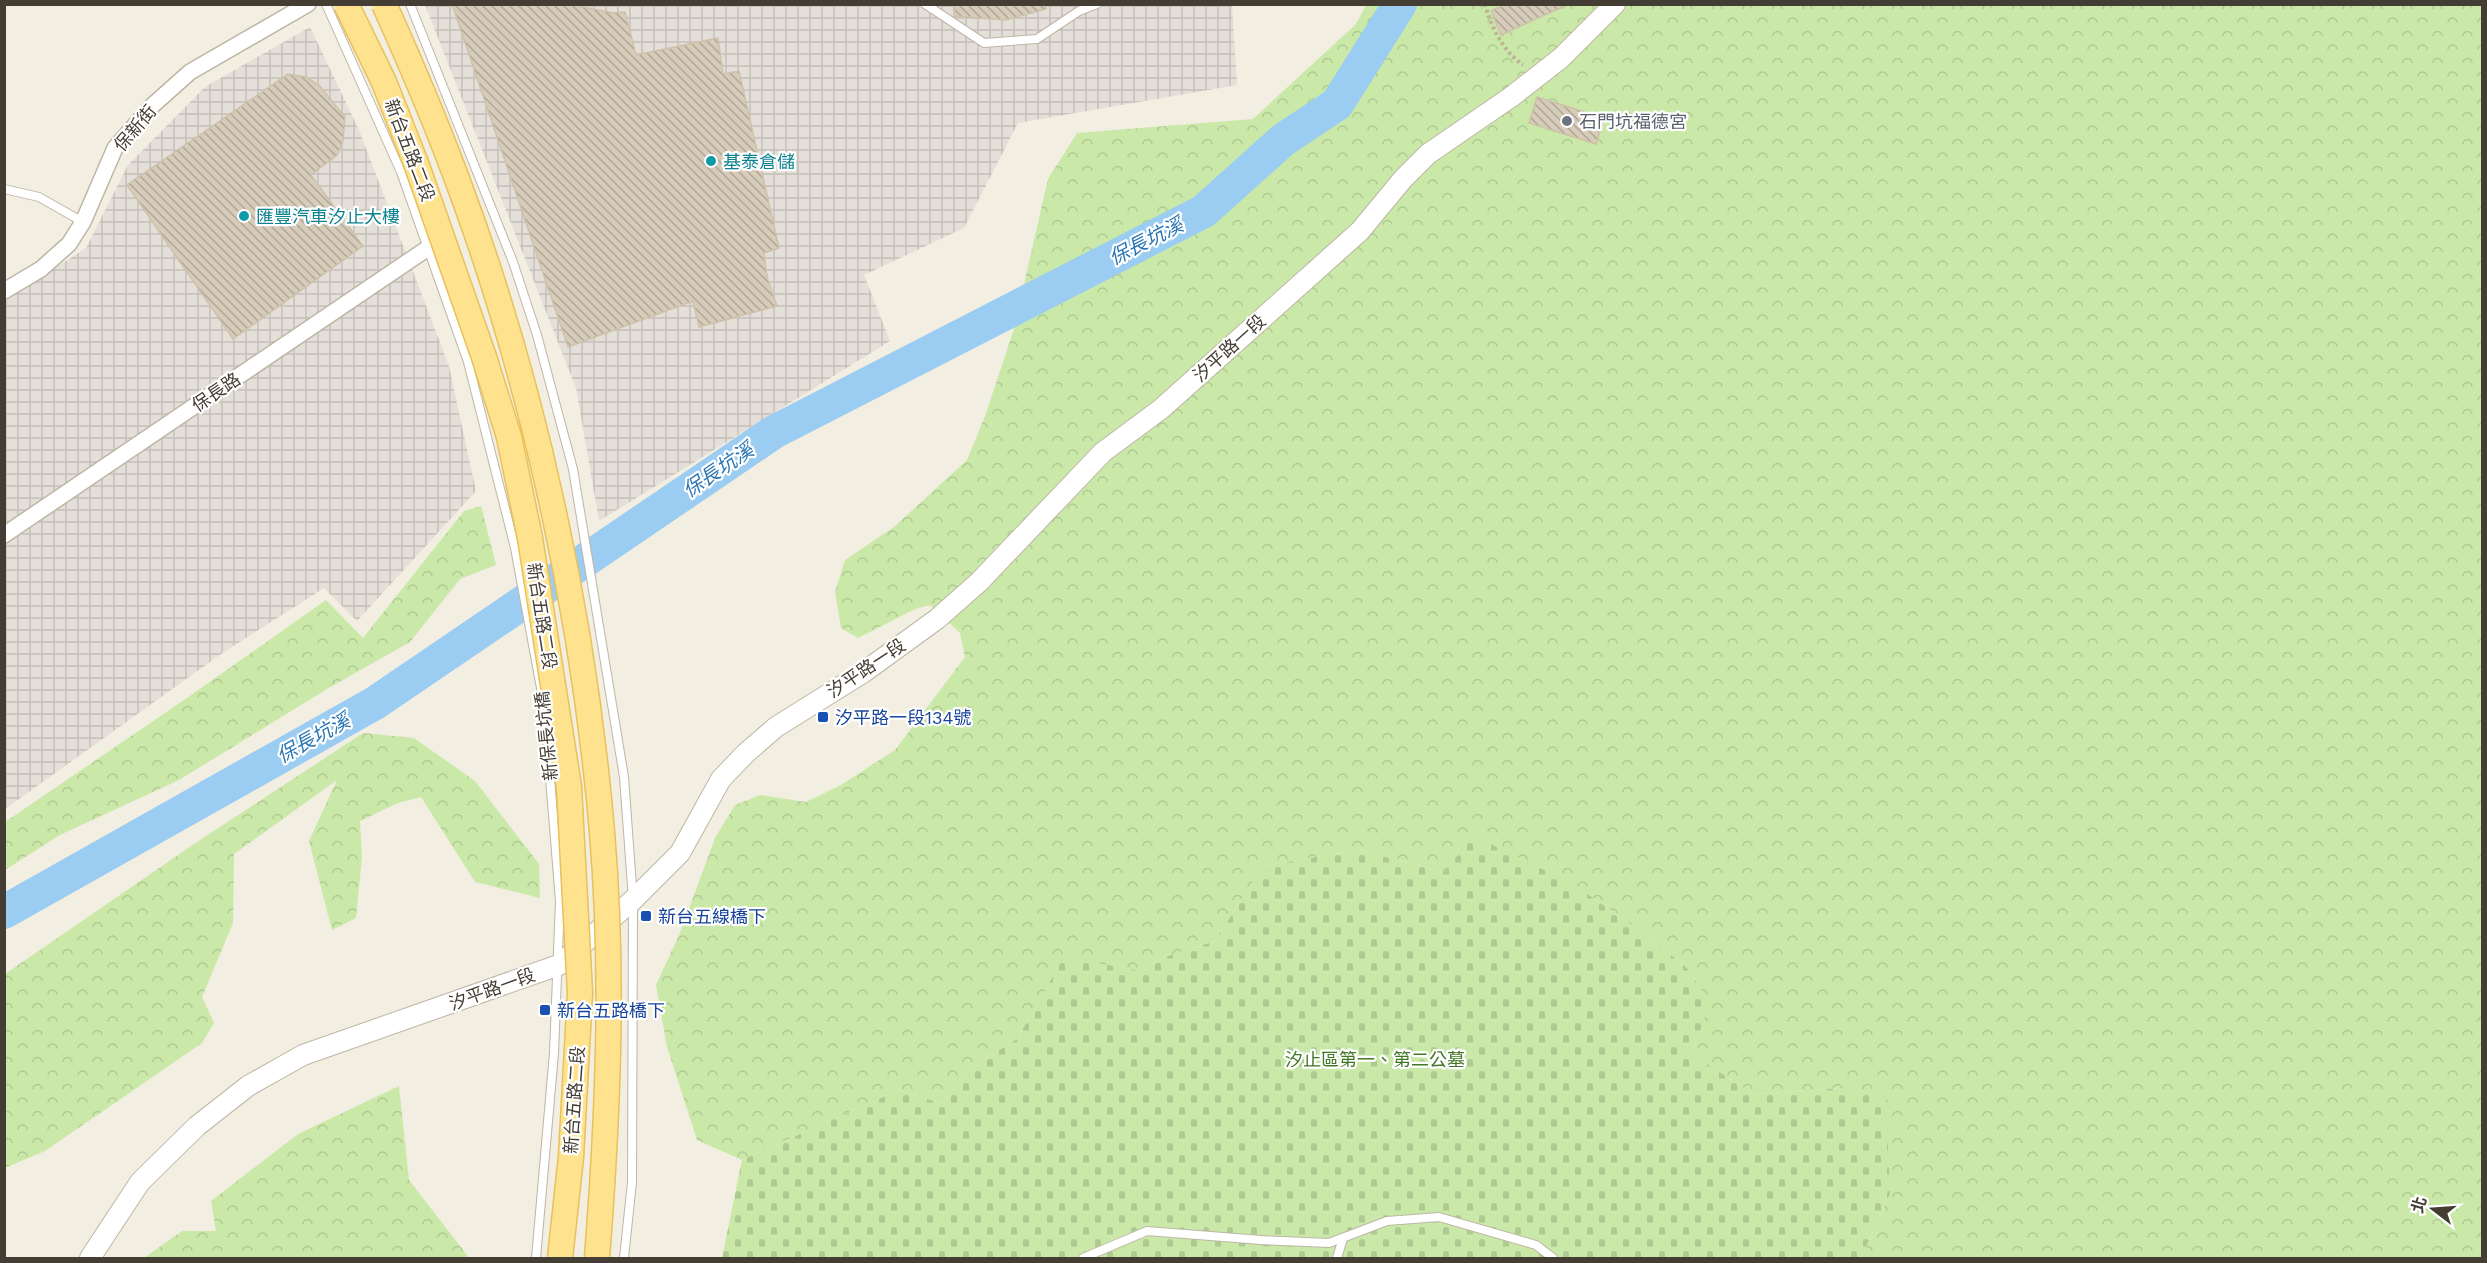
<svg xmlns="http://www.w3.org/2000/svg" width="2487" height="1263" viewBox="0 0 2487 1263" font-family="'Work Sans','Noto Sans TC',sans-serif">
<style>
.industrial{fill:url(#industrial-grid)}
.forest{fill:url(#forest-crowns)}
.cemetery{fill:url(#cemetery-stones)}
.lines{fill:none;stroke-linecap:round;stroke-linejoin:round}
.river{stroke:#9bccf2;stroke-width:34}
.building{fill:url(#building-back-hatch);stroke:#cfc2aa;stroke-width:1.5}
.service-casing{stroke:#beb6a5;stroke-width:10}
.minor-casing{stroke:#beb6a5;stroke-width:18}
.tertiary-casing{stroke:#beb6a5;stroke-width:22}
.path{stroke:#c0b295;stroke-width:4;stroke-dasharray:3 3;stroke-linecap:butt}
.service{stroke:#fff;stroke-width:8}
.minor{stroke:#fff;stroke-width:15}
.tertiary{stroke:#fff;stroke-width:20}
.primary-bridge-casing{stroke:#e8c15b;stroke-width:27;stroke-linecap:butt}
.primary-bridge{stroke:#ffe28e;stroke-width:24}
.worship-dot{fill:#6b7280;stroke:#fff;stroke-width:2}
.culture-dot{fill:#0f9aa8;stroke:#fff;stroke-width:2}
.transit-dot{fill:#1a4fb4;stroke:#fff;stroke-width:2}
.labels{text-anchor:middle;dominant-baseline:central;stroke-width:4.5;stroke-linejoin:round;paint-order:stroke}
.worship-label{font-size:18px;fill:#5b616d;stroke:#fff;text-anchor:start}
.street-label{font-size:18px;fill:#443d33;stroke:#fff}
.culture-label{font-size:18px;fill:#0d838f;stroke:#fff;text-anchor:start}
.transit-label{font-size:18px;fill:#164399;stroke:#fff;text-anchor:start}
.park-label{font-size:18px;fill:#417724;stroke:#fff}
.water-label{font-size:20px;font-style:italic;fill:#2975b3;stroke:#fff}
</style>
<defs>
<pattern id="industrial-grid" width="8" height="8" patternUnits="userSpaceOnUse" patternTransform="scale(1.5)"><rect width="8" height="8" fill="#e4dfd8"/><path d="M0 4h8M4 0v8" fill="none" stroke="#c5c0ba"/></pattern>
<pattern id="forest-crowns" width="20" height="18" patternUnits="userSpaceOnUse" patternTransform="scale(1.5)"><rect width="20" height="18" fill="#cae9a9"/><path d="M2 6a3 3 0 1 1 6 0M12 15a3 3 0 1 1 6 0" fill="none" stroke="#afc992"/></pattern>
<pattern id="cemetery-stones" width="16" height="16" patternUnits="userSpaceOnUse" patternTransform="scale(1.5)"><rect width="16" height="16" fill="#cae9a9"/><path d="M2 7V4a2 2 0 0 1 4 0v3zM10 15v-3a2 2 0 0 1 4 0v3z" fill="#afc992"/></pattern>
<pattern id="building-back-hatch" width="6" height="6" patternUnits="userSpaceOnUse" patternTransform="scale(1.5)"><rect width="6" height="6" fill="#d7ccba"/><path d="M-1 5l2 2M0 0l6 6M5-1l2 2" fill="none" stroke="#b0a798"/></pattern>
</defs>
<rect width="100%" height="100%" fill="#f2eee2"/>
<g class="industrial">
<polygon points="425,5 1232,5 1237,85 1018,123 964,228 864,275 890,341 599,521 576,388"/>
<polygon points="310,27 359,130 449,366 476,491 357,621 324,588 224,652 5,809 5,301 86,248 128,165 205,87"/>
</g>
<g class="forest">
<polygon points="1366,5 2482,5 2482,1258 1861,1258 1890,1194 1841,1088 1753,1094 1692,1054 1709,1002 1687,968 1653,940 1573,884 1444,872 1357,850 1263,866 1215,941 1165,957 1141,971 1064,958 1017,1039 969,1069 943,1104 899,1090 742,1160 697,1140 667,1047 656,985 680,933 715,838 735,805 760,795 806,802 841,785 895,750 965,657 960,633 930,605 915,609 858,638 841,628 835,592 845,560 894,527 967,460 985,416 1013,332 1048,179 1077,133 1253,119 1356,24"/>
<polygon points="481,506 496,565 460,579 410,642 327,689 179,780 60,835 5,870 5,822 184,700 326,600 363,638 464,511"/>
<polygon points="363,733 414,738 475,781 539,864 540,898 475,882 421,797 398,803 360,821 362,857 356,918 332,930 309,841 337,780 234,854 233,923 202,997 214,1023 202,1043 45,1151 5,1168 5,974 194,844"/>
<polygon points="399,1086 409,1180 467,1255 467,1258 144,1258 182,1231 216,1231 211,1201 298,1134"/>
</g>
<polygon class="cemetery" points="1474,836 1573,884 1653,940 1687,968 1710,1002 1692,1054 1753,1094 1841,1088 1886,1098 1890,1194 1861,1258 722,1258 742,1160 899,1090 943,1104 969,1069 1017,1039 1064,957 1141,971 1165,957 1215,941 1263,866 1357,850 1444,872"/>
<g class="lines">
<polyline class="river" points="4,912 375,703 774,432 1204,211 1283,140 1337,104 1400,4"/>
</g>
<g class="building">
<polygon points="452,4 568,4 613,13 625,12 636,55 718,38 723,74 739,71 779,248 764,253 767,277 777,306 699,327 693,301 568,347"/>
<polygon points="955,4 1045,4 1046,9 1006,20 954,16"/>
<polygon points="1506,4 1569,4 1501,35 1491,11"/>
<polygon points="288,74 306,77 319,85 345,117 343,141 337,155 311,175 363,246 233,339 127,185"/>
<polygon points="1537,97 1604,118 1596,144 1529,123"/>
</g>
<g class="lines">
<g class="service-casing">
<g id="service">
<polyline points="326,4 401,172 468,362 515,548 544,704 560,901 554,1053 536,1258"/>
<polyline points="410,4 513,262 537,335 573,469 624,777 633,900 632,1182 624,1258"/>
<polyline points="925,4 984,43 1037,39 1079,11 1097,4"/>
<polyline points="4,189 39,197 83,222"/>
<polyline points="1083,1258 1147,1231 1261,1240 1329,1243 1387,1221 1439,1217 1536,1245 1553,1258"/>
<polyline points="1337,1258 1343,1238"/>
</g>
</g>
<g class="minor-casing">
<g id="minor">
<polyline points="4,291 41,269 69,244 83,222 115,148 153,105 190,72 308,4"/>
<polyline points="4,535 428,248"/>
</g>
</g>
<g class="tertiary-casing">
<polyline id="tertiary" points="90,1258 140,1182 197,1126 248,1086 303,1055 559,965 633,900 680,853 721,779 746,753 776,727 864,672 937,619 979,582 1103,452 1161,409 1360,231 1403,179 1428,154 1511,97 1561,58 1615,4"/>
</g>
<path class="path" d="M1485,4C1491,27 1503,51 1523,65"/>
<use href="#service" class="service"/>
<use href="#minor" class="minor"/>
<use href="#tertiary" class="tertiary"/>
<g class="primary-bridge-casing">
<g id="primary-bridge">
<polyline points="346,4 384,82 417,166 484,357 509,437 530,538 569,787 580,993 571,1157 560,1258"/>
<path d="M384,4C412,66 438,127 461,190C535,390 584,619 602,832C614,974 608,1116 597,1258"/>
</g>
</g>
<use href="#primary-bridge" class="primary-bridge"/>
</g>
<circle class="worship-dot" cx="1567" cy="121" r="6"/>
<g class="culture-dot">
<circle cx="711" cy="161" r="6"/>
<circle cx="244" cy="216" r="6"/>
</g>
<g class="transit-dot">
<rect x="817" y="711" width="12" height="12" rx="3"/>
<rect x="640" y="910" width="12" height="12" rx="3"/>
<rect x="539" y="1004" width="12" height="12" rx="3"/>
</g>
<g class="labels">
<g class="worship-label">
<text x="1579" y="121">石門坑福德宮</text>
</g>
<g class="street-label">
<text transform="translate(135 128) rotate(-50)">保新街</text>
<text transform="translate(410 150) rotate(69)">新台五路二段</text>
<text transform="translate(1229 348) rotate(-42)">汐平路一段</text>
<text transform="translate(216 392) rotate(-34)">保長路</text>
<text transform="translate(542 616) rotate(81)">新台五路二段</text>
<text transform="translate(866 668) rotate(-34)">汐平路一段</text>
<text transform="translate(546 736) rotate(-96)">新保長坑橋</text>
<text transform="translate(492 989) rotate(-20)">汐平路一段</text>
<text transform="translate(574 1100) rotate(-86)">新台五路二段</text>
</g>
<g class="culture-label">
<text x="723" y="161">基泰倉儲</text>
<text x="256" y="216">匯豐汽車汐止大樓</text>
</g>
<g class="transit-label">
<text x="835" y="717">汐平路一段134號</text>
<text x="658" y="916">新台五線橋下</text>
<text x="557" y="1010">新台五路橋下</text>
</g>
<g class="park-label">
<text x="1375" y="1059">汐止區第一、第二公墓</text>
</g>
<g class="water-label">
<text transform="translate(1146 241) rotate(-27)">保長坑溪</text>
<text transform="translate(718 470) rotate(-34)">保長坑溪</text>
<text transform="translate(313 738) rotate(-29)">保長坑溪</text>
</g>
</g>
<rect width="2487" height="1263" fill="none" stroke="#443d33" stroke-width="12"/>
<g transform="translate(2433 1209) rotate(287)" stroke="#ffffff" stroke-width="4.5" paint-order="stroke">
<path d="M0-4.5L10 22L0 15L-10 22Z" fill="#443d33"/>
<text y="-9" font-size="16" font-weight="bold" text-anchor="middle" fill="#443d33">北</text>
</g>
</svg>
